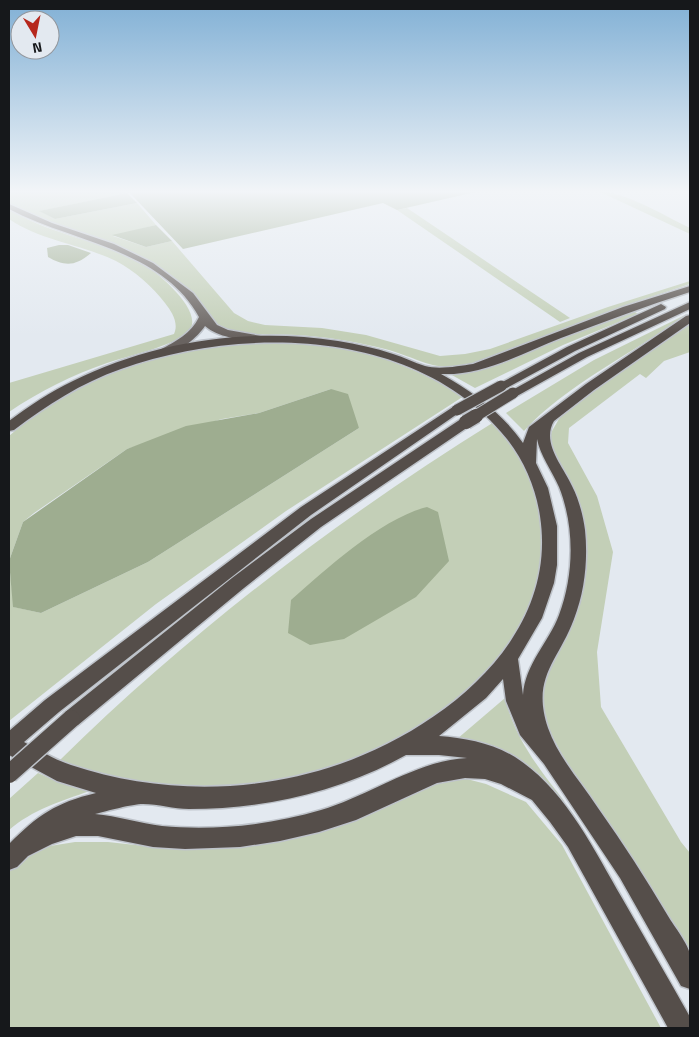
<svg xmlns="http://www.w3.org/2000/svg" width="699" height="1037" viewBox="0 0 699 1037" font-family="'Titillium Web',sans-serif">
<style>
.green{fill:#c3cfb7}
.forest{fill:#9ead90}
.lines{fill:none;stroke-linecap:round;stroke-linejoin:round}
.major-casing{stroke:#bec3ca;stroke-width:3}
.highway-casing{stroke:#bec3ca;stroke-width:3}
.major{fill:#696360;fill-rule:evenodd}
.highway{fill:#554e4a;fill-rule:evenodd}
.highway-bridge-far2-casing{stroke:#bec3ca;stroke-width:13;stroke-linecap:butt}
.highway-bridge-far1-casing{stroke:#bec3ca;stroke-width:17;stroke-linecap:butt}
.highway-bridge-casing{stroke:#bec3ca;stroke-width:21;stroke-linecap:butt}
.highway-bridge-far2{stroke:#554e4a;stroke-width:11}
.highway-bridge-far1{stroke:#554e4a;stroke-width:14}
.highway-bridge{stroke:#554e4a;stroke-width:18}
</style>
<rect width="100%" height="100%" fill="#e3e9f0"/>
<g class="green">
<path d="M9,191H125L127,193L40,211L55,219L137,203L156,225L113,236L146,247L172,241L234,313L248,321L265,325L322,328L366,335L440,356L465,354L490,349L608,307L690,281V284L624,306L473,363C434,374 420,358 385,349C361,343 335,338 310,336C287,333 242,337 223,330C203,321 190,289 171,275C124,238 60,234 9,203Z"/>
<path d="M598,191C624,191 665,216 690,228V234Z"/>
<polygon points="407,208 570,318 560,322 397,210"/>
<path d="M9,209C50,235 100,240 142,263C157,272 207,313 188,332C174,346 127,356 107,363C72,375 40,391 9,412V383L174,334C179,323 172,312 165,303C152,286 135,271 116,261C81,244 41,241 9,219Z"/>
<polygon points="632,310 638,314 563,345 475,388 450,374 460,374 478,369"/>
<path d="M687,314C636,352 565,385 524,431L506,413L594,360Z"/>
<polygon points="690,324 690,352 664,361 646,378 640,374 569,428 568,443 597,496 613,552 597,652 601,707 681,842 690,853 690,963 564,758 550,732 539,700 544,673 584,556 585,530 578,506 569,478 551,448 550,438 552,431 563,412"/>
<path d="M282,342C299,343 316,343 332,346C379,353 423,372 464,396L286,511L156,604L9,721V563L14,607L41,613L148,562L359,428L331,389L259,413L222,419L127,449L34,513L23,522L9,561V436C70,382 145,354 225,344C244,341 264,342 282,342Z"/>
<path d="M494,422C508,441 523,460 532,482C540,500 540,519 541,538C546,676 391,763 271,782C230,789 177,789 136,783C110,779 85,769 60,760C191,631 338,519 494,422Z"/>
<path d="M505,698C515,739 540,770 565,802L536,778L457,739Z"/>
<path d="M38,773L61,783L90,791C61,801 32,810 9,830V799Z"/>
<polygon points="463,778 486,784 526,802 562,845 661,1028 9,1028 9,871 26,858 50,846 75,842 108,842 163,848 238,844 439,780"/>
</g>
<g class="forest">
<polygon points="128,191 480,191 397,210 383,203 183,249"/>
<polygon points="127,193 137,203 55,219 39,211"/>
<polygon points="156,225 172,241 146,247 112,235"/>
<path d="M59,245H68L91,253C76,266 65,267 48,257L47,248Z"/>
<polygon points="331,389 348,394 359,428 148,562 41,613 13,607 9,561 23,522 127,449 186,426 259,413"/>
<path d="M427,507L438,512L449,561L416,597L344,639L310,645L288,633L291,600C326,569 382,518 427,507Z"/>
</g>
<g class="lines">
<g class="major-casing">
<path id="major" d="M9,204L52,223L114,244L153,263L193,293L217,325L228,330L261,336L267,339L261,342C243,339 220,339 205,326C198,337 174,358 160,354L158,352L160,350C176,341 191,334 199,317C162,249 71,242 9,209Z"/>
</g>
<g class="highway-casing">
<g id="highway">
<path d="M690,286V292C646,306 604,322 561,338C523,353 482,376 441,374C473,392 502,413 523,443L529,427L586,384L686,316L690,315V323L594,390L554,421C541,443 563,466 572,486C579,500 583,515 585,530C588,559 585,591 574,619C558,662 531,677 548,728C558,757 581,782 598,808C623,843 646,879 668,916C674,926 689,945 690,955C692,966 690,978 690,989L681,986L620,878L544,764L520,735L506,701L503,679L486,698L439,736C465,738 492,743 515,757C565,789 593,848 622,898C645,938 668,978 690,1017V1028H668L568,847L550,822L532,800L501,784L485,779L465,778L437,783L356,820L319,832L280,841L240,847L185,849L153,847L98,836H76L52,844L28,856L17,867L9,870V844C38,815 55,803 96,793L57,781L9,755V731L45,700L301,507L453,407H461L463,410L311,515L59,712L24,742C39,750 55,760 71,765C158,794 253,794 340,764C442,728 559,639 540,516C536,489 525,462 507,439C419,328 244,325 121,369C81,383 47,405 14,430L9,431V421C29,406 50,392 73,381C153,341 249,327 338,341C357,344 375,348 393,354C404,357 414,363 425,366C439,370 459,366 473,364L623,307ZM537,439C540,455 552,471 559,487C575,527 574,575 559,615C549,642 525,664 523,695L518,659L542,618L554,583L557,565V526L548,488L536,463ZM406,755H439L467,758C418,760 369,796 321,810C271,825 214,831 162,826C140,823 117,816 95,814C107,811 132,804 143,804C158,804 174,809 189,809C264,809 340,792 406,755Z"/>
<polygon points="690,302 690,309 587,357 517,396 513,397 507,393 579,353"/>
<polygon points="661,304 666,307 665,309 575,351 505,389 501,390 495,386 567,347"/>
<polygon points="466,418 471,419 472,422 471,425 321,527 244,588 78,725 71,728 64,725 61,719 64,713 232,578 311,519 461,419"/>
</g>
</g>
<use href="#major" class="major"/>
<use href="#highway" class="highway"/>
<g class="highway-bridge-far2-casing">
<g id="highway-bridge-far2">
<polyline points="457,410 501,386"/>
<polyline points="474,417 513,393"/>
</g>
</g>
<g class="highway-bridge-far1-casing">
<polyline id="highway-bridge-far1" points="466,422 476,416"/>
</g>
<g class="highway-bridge-casing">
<polyline id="highway-bridge" points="9,774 71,719"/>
</g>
<use href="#highway-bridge-far2" class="highway-bridge-far2"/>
<use href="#highway-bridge-far1" class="highway-bridge-far1"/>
<use href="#highway-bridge" class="highway-bridge"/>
</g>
<linearGradient id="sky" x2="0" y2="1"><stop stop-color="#81b0d5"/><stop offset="0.57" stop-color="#f2f5f8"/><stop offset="1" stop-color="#f2f5f8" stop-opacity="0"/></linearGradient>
<rect width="699" height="336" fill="url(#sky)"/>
<rect width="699" height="1037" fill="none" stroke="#16181b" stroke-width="20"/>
<g transform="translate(35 35) rotate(170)"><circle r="24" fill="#e3e9f0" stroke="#91959b"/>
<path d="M0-4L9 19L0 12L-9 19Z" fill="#b6281d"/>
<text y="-8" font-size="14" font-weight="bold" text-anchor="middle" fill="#16181b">N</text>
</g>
</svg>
